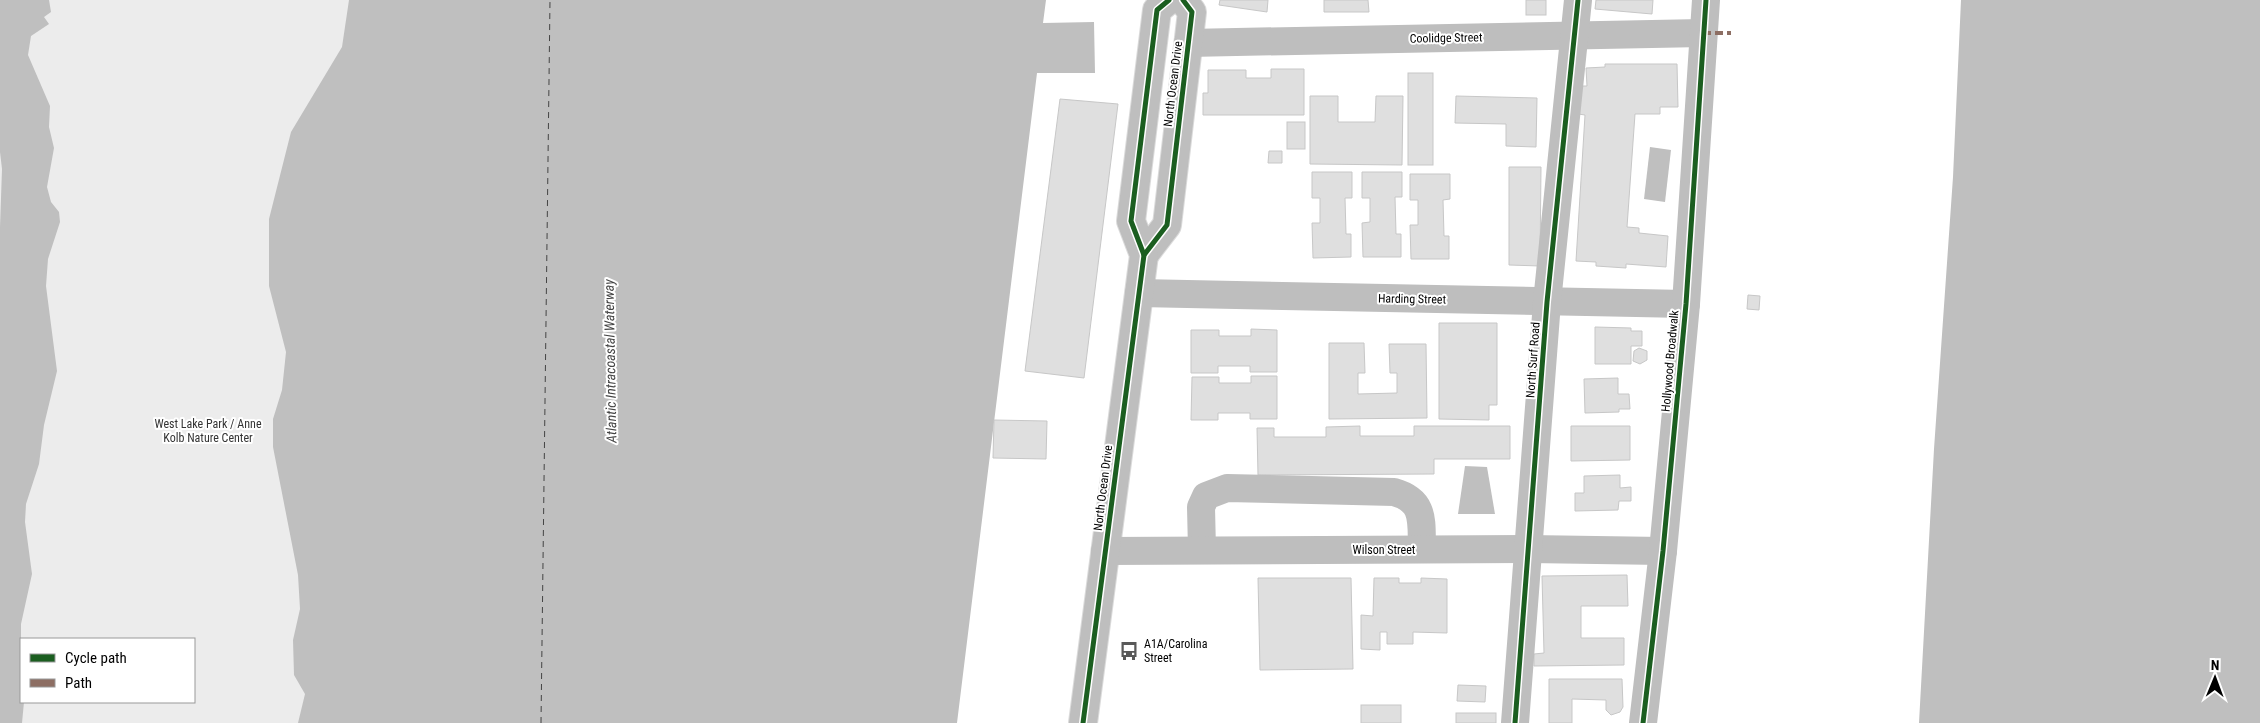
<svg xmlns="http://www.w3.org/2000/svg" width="2260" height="723" viewBox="0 0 2260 723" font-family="'Roboto Condensed',sans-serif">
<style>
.green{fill:#ececec;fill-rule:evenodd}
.water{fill:#bfbfbf}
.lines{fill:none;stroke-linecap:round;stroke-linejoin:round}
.ferry{stroke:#444;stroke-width:1;stroke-dasharray:6 5;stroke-linecap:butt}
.building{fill:#dfdfdf;stroke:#c7c7c7}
.major-casing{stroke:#dbdbdb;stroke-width:30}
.minor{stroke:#bebebe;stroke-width:28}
.major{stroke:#bebebe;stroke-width:28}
.quiet{stroke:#8d6e63;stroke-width:4;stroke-dasharray:8 4;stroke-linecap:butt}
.cycleway-casing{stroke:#fff;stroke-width:8}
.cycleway{stroke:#1b5e20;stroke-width:5}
.labels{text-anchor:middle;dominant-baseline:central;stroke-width:4;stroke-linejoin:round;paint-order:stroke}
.street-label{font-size:12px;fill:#000;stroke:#fff}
.park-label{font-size:12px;fill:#333;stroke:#fff}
.poi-label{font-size:12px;fill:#000;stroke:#fff;text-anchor:start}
.water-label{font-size:14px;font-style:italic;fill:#444;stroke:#fff}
</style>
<rect width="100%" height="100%" fill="#fff"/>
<path class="green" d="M0,0H405L423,723H0ZM21,639H194V702H21Z"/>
<g class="water">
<polygon points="0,0 49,0 51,12 44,17 49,24 31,36 28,55 50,106 49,127 54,148 47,187 51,202 59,212 60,222 48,259 46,286 57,371 44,425 39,464 26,504 25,522 32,574 21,624 21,702 24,702 22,723 0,723 0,227 2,169 0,152"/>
<polygon points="349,0 1046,0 1043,23 1094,22 1095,73 1037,73 957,723 298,723 305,694 294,675 293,640 300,609 298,575 273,447 273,419 282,390 286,352 269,286 269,219 291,132 342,47"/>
<polygon points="1961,0 2260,0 2260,723 1919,723 1934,449 1953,177"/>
<polygon points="1650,147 1671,150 1665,202 1644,199"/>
<polygon points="1465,466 1487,467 1495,514 1458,514"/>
</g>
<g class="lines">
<polyline class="ferry" points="541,723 550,0"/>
</g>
<g class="building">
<polygon points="1220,0 1268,0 1267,12 1219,5"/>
<polygon points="1324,0 1368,0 1369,12 1324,12"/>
<rect x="1526" y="0" width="20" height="15"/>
<polygon points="1596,0 1653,0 1652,14 1595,9"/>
<polygon points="1605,64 1677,64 1678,107 1660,107 1660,114 1635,114 1627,227 1639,228 1639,233 1668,236 1666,267 1626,264 1626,268 1596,266 1596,262 1576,261 1585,115 1578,114 1580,86 1587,86 1586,68 1605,67"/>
<polygon points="1271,69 1304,69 1304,115 1203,115 1203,93 1208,93 1208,70 1246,70 1246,78 1271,78"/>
<rect x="1408" y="73" width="25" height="92"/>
<polygon points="1310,96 1338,96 1338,122 1375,122 1376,96 1403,96 1402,165 1310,164"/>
<polygon points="1456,96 1537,98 1536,147 1506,146 1506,124 1455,123"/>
<polygon points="1060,99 1118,104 1084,378 1025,371"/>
<rect x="1287" y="122" width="18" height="27"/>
<polygon points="1269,151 1282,151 1282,163 1268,163"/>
<polygon points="1509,167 1541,167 1540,266 1509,265"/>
<polygon points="1312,172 1352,172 1352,198 1345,198 1346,234 1351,234 1351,257 1313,258 1312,223 1320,223 1320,198 1312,198"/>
<polygon points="1362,172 1402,172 1402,197 1395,197 1396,234 1401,234 1401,257 1363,257 1362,223 1370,222 1370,198 1362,198"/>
<polygon points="1410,174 1450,174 1450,199 1443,200 1444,236 1449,236 1449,259 1411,259 1410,225 1418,225 1418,200 1410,200"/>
<polygon points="1748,295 1760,296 1759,310 1747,309"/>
<polygon points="1439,323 1497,323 1497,405 1489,405 1489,420 1439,419"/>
<polygon points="1595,327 1631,328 1631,331 1642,331 1642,346 1631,346 1631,364 1595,364"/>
<polygon points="1251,329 1277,330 1277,372 1250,372 1250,366 1218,366 1218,373 1191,373 1191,330 1219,330 1219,336 1251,336"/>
<polygon points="1329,343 1364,343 1365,373 1358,373 1358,394 1397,393 1397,373 1390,373 1389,344 1426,344 1427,418 1329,419"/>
<polygon points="1639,348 1647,351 1647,360 1640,364 1633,361 1634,351"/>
<polygon points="1251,376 1277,376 1277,419 1250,419 1250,413 1218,413 1218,420 1191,420 1192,377 1219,377 1219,383 1251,383"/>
<polygon points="1618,378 1618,394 1629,394 1630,409 1619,409 1619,412 1585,413 1584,379"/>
<polygon points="994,420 1047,421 1046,459 993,458"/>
<polygon points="1360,426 1360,436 1414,436 1414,426 1510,426 1510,459 1434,459 1434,474 1258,475 1257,428 1274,428 1274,437 1326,437 1326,427"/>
<polygon points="1571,426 1630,426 1630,460 1571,461"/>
<polygon points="1620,475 1620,488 1631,487 1631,501 1619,501 1618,510 1575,511 1575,493 1584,493 1584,476"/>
<polygon points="1627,575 1628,606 1581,606 1581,638 1624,638 1624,665 1534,666 1534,654 1544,653 1542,576"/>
<polygon points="1258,578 1351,578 1353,669 1260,670"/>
<polygon points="1374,578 1399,578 1399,583 1421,583 1421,578 1447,579 1447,633 1413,632 1413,644 1387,644 1387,632 1380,632 1380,650 1361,649 1361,615 1373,616"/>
<polygon points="1549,679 1622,679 1623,707 1620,712 1611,715 1606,710 1606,700 1572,699 1572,723 1549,723"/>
<polygon points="1458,685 1486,686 1485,702 1457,701"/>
<rect x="1361" y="705" width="40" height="18"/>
<rect x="1456" y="713" width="40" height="10"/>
</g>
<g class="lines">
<g class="major-casing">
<g id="major">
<polyline points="1144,255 1167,225 1192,12 1183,0"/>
<polyline points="1083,723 1144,255 1131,221 1157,10 1169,0"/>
</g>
</g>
<g class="minor">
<polyline points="1188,43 1703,33"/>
<polyline points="1139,293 1686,304"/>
<path d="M1202,550L1201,507L1206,496L1227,488L1394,492C1426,501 1421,522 1422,549"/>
<polyline points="1105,551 1529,549 1663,551"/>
<polyline points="1515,723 1547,302 1578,0"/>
<polyline points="1643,723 1663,551 1686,304 1706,0"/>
</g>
<use href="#major" class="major"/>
<polyline class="quiet" points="1703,33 1731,33"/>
<g class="cycleway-casing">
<g id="cycleway">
<polyline points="1144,255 1167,225 1192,12 1183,0"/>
<polyline points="1083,723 1144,255 1131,221 1157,10 1169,0"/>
<polyline points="1515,723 1547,302 1578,0"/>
<polyline points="1643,723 1663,551 1686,304 1706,0"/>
</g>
</g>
<use href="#cycleway" class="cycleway"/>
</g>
<defs>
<g id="bus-bare" transform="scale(1.5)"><path d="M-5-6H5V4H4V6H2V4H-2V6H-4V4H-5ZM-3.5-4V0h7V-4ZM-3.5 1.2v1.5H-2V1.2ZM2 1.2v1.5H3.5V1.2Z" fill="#595959" stroke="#fff" stroke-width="2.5" paint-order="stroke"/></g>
</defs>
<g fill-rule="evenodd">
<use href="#bus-bare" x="1129" y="651"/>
</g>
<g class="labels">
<g class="street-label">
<text transform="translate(1446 38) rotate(-1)">Coolidge Street</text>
<text transform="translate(1173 84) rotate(-83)">North Ocean Drive</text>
<text transform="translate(1412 299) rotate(1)">Harding Street</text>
<text transform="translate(1533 360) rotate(-86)">North Surf Road</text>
<text transform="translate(1670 361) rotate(-85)">Hollywood Broadwalk</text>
<text transform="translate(1103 488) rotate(-83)">North Ocean Drive</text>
<text x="1384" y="550">Wilson Street</text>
</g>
<g class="park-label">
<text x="208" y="424">West Lake Park / Anne<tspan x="208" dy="14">Kolb Nature Center</tspan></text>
</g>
<g class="poi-label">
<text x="1144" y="644">A1A/Carolina<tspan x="1144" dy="14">Street</tspan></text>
</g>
<g class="water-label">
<text transform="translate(610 361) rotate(-91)">Atlantic Intracoastal Waterway</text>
</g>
</g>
<rect x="20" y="638" width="175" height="65" fill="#ffffff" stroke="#999999"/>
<rect x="30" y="654" width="25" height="8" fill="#1b5e20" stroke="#999999"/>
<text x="65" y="663" font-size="15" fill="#000000">Cycle path</text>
<rect x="30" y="679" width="25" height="8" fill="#8d6e63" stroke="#999999"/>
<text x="65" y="688" font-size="15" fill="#000000">Path</text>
<g transform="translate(2215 678) rotate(1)" stroke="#ffffff" stroke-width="4" paint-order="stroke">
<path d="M0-4L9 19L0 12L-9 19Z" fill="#000000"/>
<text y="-8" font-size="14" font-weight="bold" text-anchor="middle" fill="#000000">N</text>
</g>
</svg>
